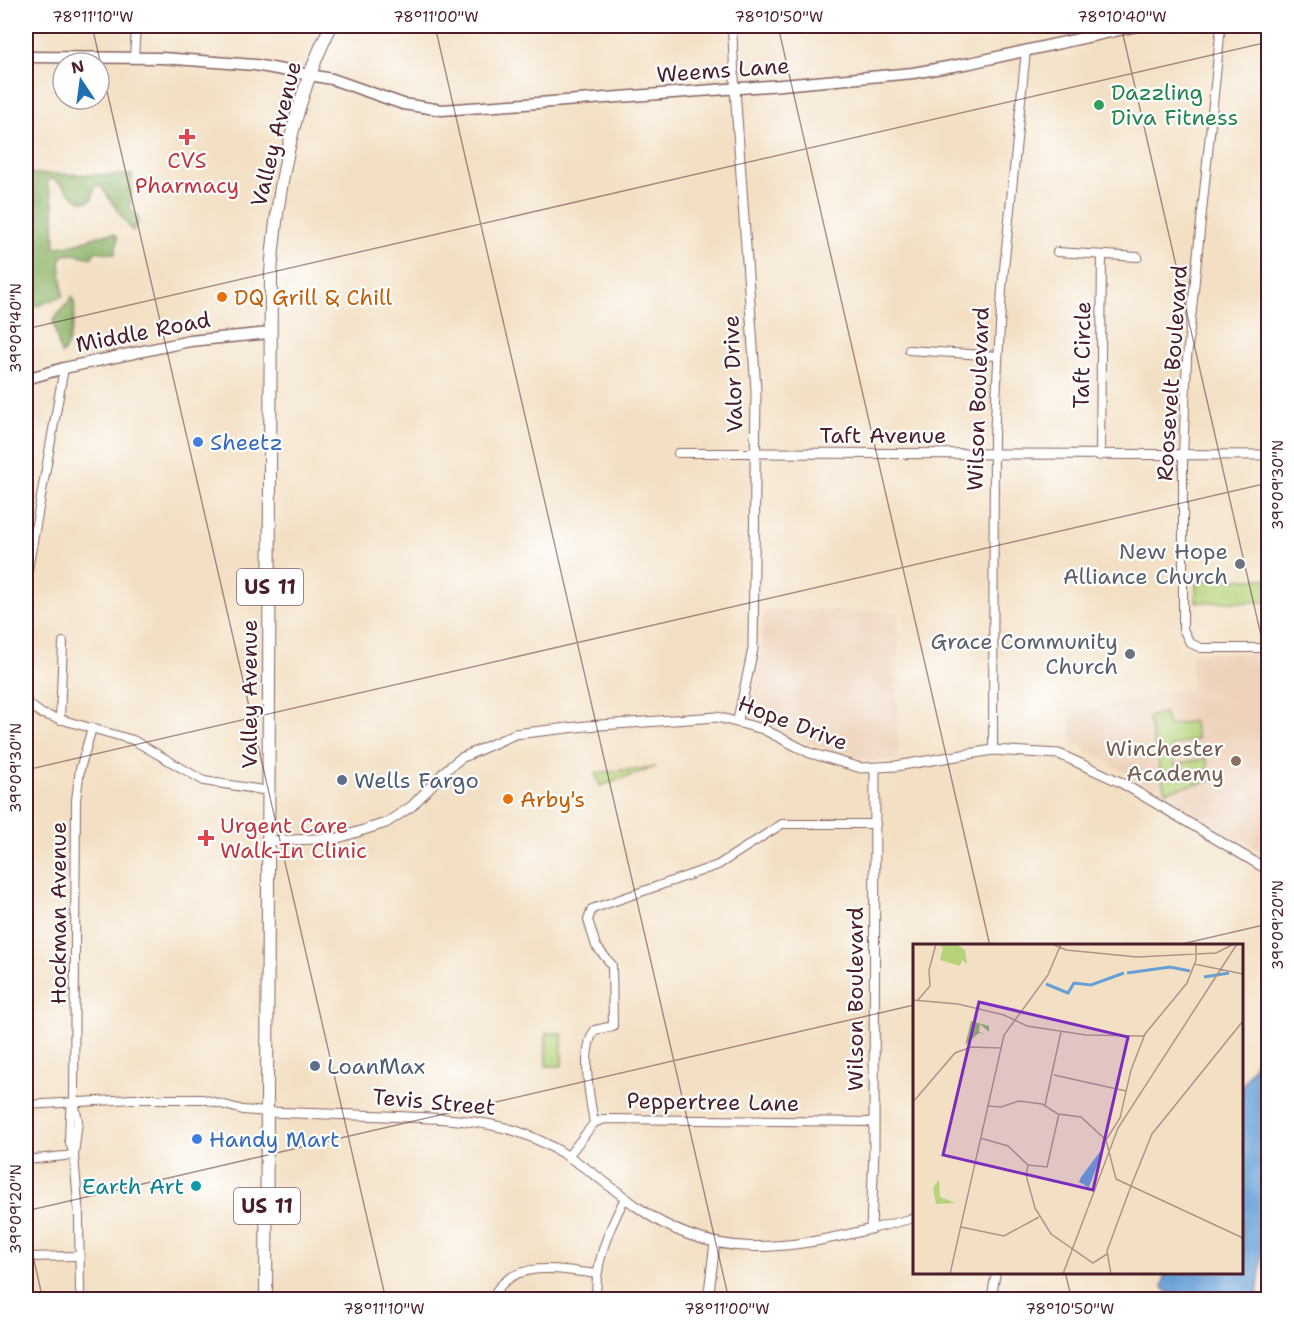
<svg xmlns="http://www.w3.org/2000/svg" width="1294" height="1325" viewBox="0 0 1294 1325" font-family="'Shantell Sans',sans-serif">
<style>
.built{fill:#edd2b9}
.green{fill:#b6d37a;stroke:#807952;stroke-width:1.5}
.forest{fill:#90b56a;stroke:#6d6a4a;stroke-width:1.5}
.water{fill:#669fd5;stroke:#585f80;stroke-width:1.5}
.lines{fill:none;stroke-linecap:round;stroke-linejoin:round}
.minor-casing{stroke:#856361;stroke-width:10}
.tertiary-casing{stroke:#856361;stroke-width:11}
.secondary-casing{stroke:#856361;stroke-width:13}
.primary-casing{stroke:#856361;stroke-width:14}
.minor{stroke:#fff;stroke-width:8}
.tertiary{stroke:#fff;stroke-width:9}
.secondary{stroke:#fff;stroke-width:10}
.primary{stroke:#fff;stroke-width:12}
.ticks{fill:none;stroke:#4a1f2b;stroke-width:1.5;stroke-opacity:0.45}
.leisure-dot{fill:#2e9e5b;stroke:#fff;stroke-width:2}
.health-dot{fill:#e0444e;stroke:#fff;stroke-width:2}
.food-dot{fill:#e8710a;stroke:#fff;stroke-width:2}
.shop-dot{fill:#3f7fe0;stroke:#fff;stroke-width:2}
.worship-dot{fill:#6b7280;stroke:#fff;stroke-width:2}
.education-dot{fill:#8d6e63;stroke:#fff;stroke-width:2}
.service-dot{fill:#5c6f8a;stroke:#fff;stroke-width:2}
.culture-dot{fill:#0f9aa8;stroke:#fff;stroke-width:2}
.labels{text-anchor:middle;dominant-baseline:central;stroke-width:4.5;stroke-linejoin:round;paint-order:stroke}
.shield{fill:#fff;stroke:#80626b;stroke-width:1.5}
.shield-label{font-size:21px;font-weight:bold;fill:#4a1f2b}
.street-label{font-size:22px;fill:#4a1f2b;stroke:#fff}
.leisure-label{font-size:22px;fill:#27864d;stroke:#fff;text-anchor:start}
.health-label{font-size:22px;fill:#be3a42;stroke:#fff}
.food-label{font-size:22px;fill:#c56008;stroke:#fff;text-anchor:start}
.shop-label{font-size:22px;fill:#366cbe;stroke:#fff;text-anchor:start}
.worship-label{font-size:22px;fill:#5b616d;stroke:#fff;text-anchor:end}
.education-label{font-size:22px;fill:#785e54;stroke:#fff;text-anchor:end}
.service-label{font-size:22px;fill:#4e5e75;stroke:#fff;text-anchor:start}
.culture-label{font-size:22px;fill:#0d838f;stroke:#fff;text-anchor:end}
.inset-river{fill:none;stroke:#669fd5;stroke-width:3}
.inset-road{fill:none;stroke:#af9387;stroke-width:1.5}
.view{fill:#7b2cbf;fill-opacity:0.15;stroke:#7b2cbf;stroke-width:3}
.inset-edge{fill:none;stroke:#4a1f2b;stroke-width:3}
.neatline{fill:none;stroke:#4a1f2b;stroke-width:2}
.ticks-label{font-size:15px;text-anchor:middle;fill:#4a1f2b}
</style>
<rect width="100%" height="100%" fill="#fff"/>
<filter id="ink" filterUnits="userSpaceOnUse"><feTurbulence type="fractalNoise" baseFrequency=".0167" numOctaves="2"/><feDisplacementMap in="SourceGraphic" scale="12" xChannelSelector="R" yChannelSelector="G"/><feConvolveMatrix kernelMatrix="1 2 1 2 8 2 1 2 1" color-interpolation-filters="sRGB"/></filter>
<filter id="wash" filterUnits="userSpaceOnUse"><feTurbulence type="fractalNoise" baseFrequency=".008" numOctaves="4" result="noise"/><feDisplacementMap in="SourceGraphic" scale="24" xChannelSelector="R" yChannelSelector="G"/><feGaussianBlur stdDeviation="1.35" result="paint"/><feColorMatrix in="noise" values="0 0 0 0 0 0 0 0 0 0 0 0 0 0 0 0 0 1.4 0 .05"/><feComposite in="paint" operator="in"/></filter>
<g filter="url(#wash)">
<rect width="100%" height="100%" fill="#f3e0c4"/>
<g class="built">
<polygon points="764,610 898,612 898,759 872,761 830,752 751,715 749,707 760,669"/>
<polygon points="1192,652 1268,655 1268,856 1072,741 1071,714 1191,687"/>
</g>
<g class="green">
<rect x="1196" y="579" width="72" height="23"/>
<polygon points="1164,713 1168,726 1193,721 1198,739 1171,746 1175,765 1206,758 1211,781 1165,791 1148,717"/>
<polygon points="655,767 600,786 595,773"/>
<rect x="546" y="1033" width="16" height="33"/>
</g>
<g class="forest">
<path d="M26,174L132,175L130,209L138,216V224L132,231L100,185L95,186L92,199C74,210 67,180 50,179L47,185C58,205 53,225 55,247C78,247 94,233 115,234L118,238L115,254L96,251L91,258L75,254L64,255L60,260L63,296L26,310Z"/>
<path d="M72,297C79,307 70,346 61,355L53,321Z"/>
</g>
<polygon class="water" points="1268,1040 1268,1198 1257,1299 1193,1299 1166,1291 1163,1287 1165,1273 1242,1272 1242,1086"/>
</g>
<g filter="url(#ink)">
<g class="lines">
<g class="minor-casing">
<g id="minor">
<polyline points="732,26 735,89"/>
<polyline points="1221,26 1187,358 1183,456 1183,629 1190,643 1201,648 1268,648"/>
<polyline points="134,58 136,26"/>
<polyline points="1057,252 1138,257"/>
<polyline points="909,350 998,356"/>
<polyline points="678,453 755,453"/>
<polyline points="1100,456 1102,255"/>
<polyline points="26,581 64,368"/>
<polyline points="26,702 42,714 133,740 204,781 269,791"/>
<polyline points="60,720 63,642"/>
<polyline points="993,750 994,437 1002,289 1026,50"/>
<polyline points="74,1101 70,1113 69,1140 74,1155 79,1216 80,1291"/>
<polyline points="26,1105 133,1099 203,1099 243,1110 267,1112"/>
<path d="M594,1123C590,1100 580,1050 595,1030L613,1026L612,965L596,946L588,920L592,909L718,865L782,824H876"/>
<polyline points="74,1155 78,1121 74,1101 76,800 80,769 92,728"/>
<polyline points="569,1155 594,1123 604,1119 874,1122"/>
<polyline points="26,1160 74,1155"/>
<polyline points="871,1229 914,1218"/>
<polyline points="26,1257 79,1256"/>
<path d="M491,1300C511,1257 559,1270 597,1274"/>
<path d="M596,1300C595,1261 608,1231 625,1198"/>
<polyline points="991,1300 996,1272"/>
</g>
</g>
<g class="tertiary-casing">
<g id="tertiary">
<polyline points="735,89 756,390 753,649 738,720"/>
<polyline points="755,453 1268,455"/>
<polyline points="269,841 338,838 386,823 412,806 447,769 461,758 515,734 586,726 717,717 763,729 810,753 861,768 896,766 993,750 1059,754 1120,782 1268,870"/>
<path d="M267,1112C307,1113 346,1115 386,1116C430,1118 474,1118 516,1131C563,1147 597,1177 636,1206C711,1262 785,1250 871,1229L874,1149L875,769"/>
<polyline points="708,1300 715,1243"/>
</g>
</g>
<g class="secondary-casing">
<g id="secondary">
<polyline points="26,57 162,58 255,65 332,79 403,104 442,110 782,85 913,73 970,63 1137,26"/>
<polyline points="26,379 64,368 190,341 269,333"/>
</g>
</g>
<g class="primary-casing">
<path id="primary" d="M266,1300L271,273C277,190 293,101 331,26"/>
</g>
<use href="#minor" class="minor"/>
<use href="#tertiary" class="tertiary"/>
<use href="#secondary" class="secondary"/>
<use href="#primary" class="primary"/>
</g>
</g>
<path class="ticks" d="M92,26L386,1300M435,26L729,1300M778,26L990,946M1121,26L1268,666M26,329L1268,42M26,770L1268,483M1173,946L1268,924M26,1211L914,1005M26,1225L43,1300M1065,1272L1072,1300"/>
<circle class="leisure-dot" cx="1099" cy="105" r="6"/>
<g class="health-dot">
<path d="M184 128h6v6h6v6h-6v6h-6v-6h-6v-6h6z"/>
<path d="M203 829h6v6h6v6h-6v6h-6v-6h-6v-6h6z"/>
</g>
<g class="food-dot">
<circle cx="222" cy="297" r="6"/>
<circle cx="508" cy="799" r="6"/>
</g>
<g class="shop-dot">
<circle cx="198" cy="442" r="6"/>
<circle cx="197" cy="1139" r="6"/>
</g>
<g class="worship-dot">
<circle cx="1240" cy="564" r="6"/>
<circle cx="1130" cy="654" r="6"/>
</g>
<circle class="education-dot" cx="1236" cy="761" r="6"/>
<g class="service-dot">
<circle cx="342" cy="780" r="6"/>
<circle cx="315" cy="1066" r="6"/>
</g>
<circle class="culture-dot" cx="196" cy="1186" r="6"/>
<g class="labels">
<g class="shield">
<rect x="237" y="569" width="66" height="36" rx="4.5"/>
<rect x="234" y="1188" width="66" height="36" rx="4.5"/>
</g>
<g class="shield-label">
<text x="270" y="587">US 11</text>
<text x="267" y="1206">US 11</text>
</g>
<g class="street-label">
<text transform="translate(723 70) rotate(-4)">Weems Lane</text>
<text transform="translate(276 134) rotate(-76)">Valley Avenue</text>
<text transform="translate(143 332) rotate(-11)">Middle Road</text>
<text transform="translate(1082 355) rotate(-89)">Taft Circle</text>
<text transform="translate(1172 373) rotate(-86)">Roosevelt Boulevard</text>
<text transform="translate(733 374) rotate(-92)">Valor Drive</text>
<text transform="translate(978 399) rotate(-88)">Wilson Boulevard</text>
<text x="883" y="435">Taft Avenue</text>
<text transform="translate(249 694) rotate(-90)">Valley Avenue</text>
<text transform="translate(793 723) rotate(21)">Hope Drive</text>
<text transform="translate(58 913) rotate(-90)">Hockman Avenue</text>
<text transform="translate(855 999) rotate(-90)">Wilson Boulevard</text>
<text transform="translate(434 1102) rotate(5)">Tevis Street</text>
<text transform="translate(713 1102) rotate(1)">Peppertree Lane</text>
</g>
<g class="leisure-label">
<text x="1111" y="92">Dazzling<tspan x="1111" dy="25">Diva Fitness</tspan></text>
</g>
<g class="health-label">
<text x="187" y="160">CVS<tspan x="187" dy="25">Pharmacy</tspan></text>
<text x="220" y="825" text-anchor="start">Urgent Care<tspan x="220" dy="25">Walk-In Clinic</tspan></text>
</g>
<g class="food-label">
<text x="234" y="297">DQ Grill &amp; Chill</text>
<text x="520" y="799">Arby's</text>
</g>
<g class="shop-label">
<text x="210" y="442">Sheetz</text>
<text x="209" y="1139">Handy Mart</text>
</g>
<g class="worship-label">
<text x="1228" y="551">New Hope<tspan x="1228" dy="25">Alliance Church</tspan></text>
<text x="1118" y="641">Grace Community<tspan x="1118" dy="25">Church</tspan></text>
</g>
<g class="education-label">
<text x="1224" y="748">Winchester<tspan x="1224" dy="25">Academy</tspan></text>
</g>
<g class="service-label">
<text x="354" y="780">Wells Fargo</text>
<text x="327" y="1066">LoanMax</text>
</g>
<g class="culture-label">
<text x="184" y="1186">Earth Art</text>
</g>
</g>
<g transform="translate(913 944)">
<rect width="330" height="330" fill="#f3e0c4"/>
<path d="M44,0L52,6L54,20L49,16L47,22L27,16L30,4L25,0ZM26,235L27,253L43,259L23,260L20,244Z" fill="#b6d37a"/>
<path d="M58,77L76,82V88L67,80L66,88L73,90L66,89L52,101Z" fill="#90b56a"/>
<path d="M192,201L176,243H175L166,238L168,233Z" fill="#669fd5"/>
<path class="inset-river" d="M214,29L257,23L277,27M291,33L316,29M133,40L155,49L161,39L178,41L211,29"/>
<path class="inset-road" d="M139,0L153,6L224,13L303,9L321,0M281,20L330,30M0,56L45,60L91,71L114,82L173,91L231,92M5,56L17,42L16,26L23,0M141,131L213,147M0,158L42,109L58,103L88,104M132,161L148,88M74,162L88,163L106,157L129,160L145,170L168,173L193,196M67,194L95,202L115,221L134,223L146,170M193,196L207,174L218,126L232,90L274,39L283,16V0M193,196L203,235M115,221L113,231L122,264L138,290L180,319L194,310M203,235L330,294M218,242L239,190L330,77M48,283L91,292L126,273M37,330L91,91L135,31L148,0M150,330L205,184L324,0M198,330L194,307L218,242"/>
<path class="view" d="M66,58L215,93L180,246L30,211Z"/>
<rect width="330" height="330" class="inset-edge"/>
</g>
<rect width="1294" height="1325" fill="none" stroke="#fff" stroke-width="66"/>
<g transform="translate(81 81) rotate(347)"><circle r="28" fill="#ffffff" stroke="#b7a5aa" stroke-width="1.5"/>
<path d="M0-4.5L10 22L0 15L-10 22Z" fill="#1f6fb2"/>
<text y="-9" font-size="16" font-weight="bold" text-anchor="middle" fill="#4a1f2b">N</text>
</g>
<rect x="33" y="33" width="1228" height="1259" class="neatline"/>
<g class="ticks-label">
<text x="93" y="22">78°11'10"W</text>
<text x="436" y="22">78°11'00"W</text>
<text x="779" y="22">78°10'50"W</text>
<text x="1122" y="22">78°10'40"W</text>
<text transform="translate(16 328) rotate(-90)" y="5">39°09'40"N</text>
<text transform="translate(1278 485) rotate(-90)" y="5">39°09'30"N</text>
<text transform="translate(16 768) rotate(-90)" y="5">39°09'30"N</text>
<text transform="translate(1278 925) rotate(-90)" y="5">39°09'20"N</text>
<text transform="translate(16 1209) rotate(-90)" y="5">39°09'20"N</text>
<text x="384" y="1314">78°11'10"W</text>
<text x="727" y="1314">78°11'00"W</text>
<text x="1070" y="1314">78°10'50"W</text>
</g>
</svg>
